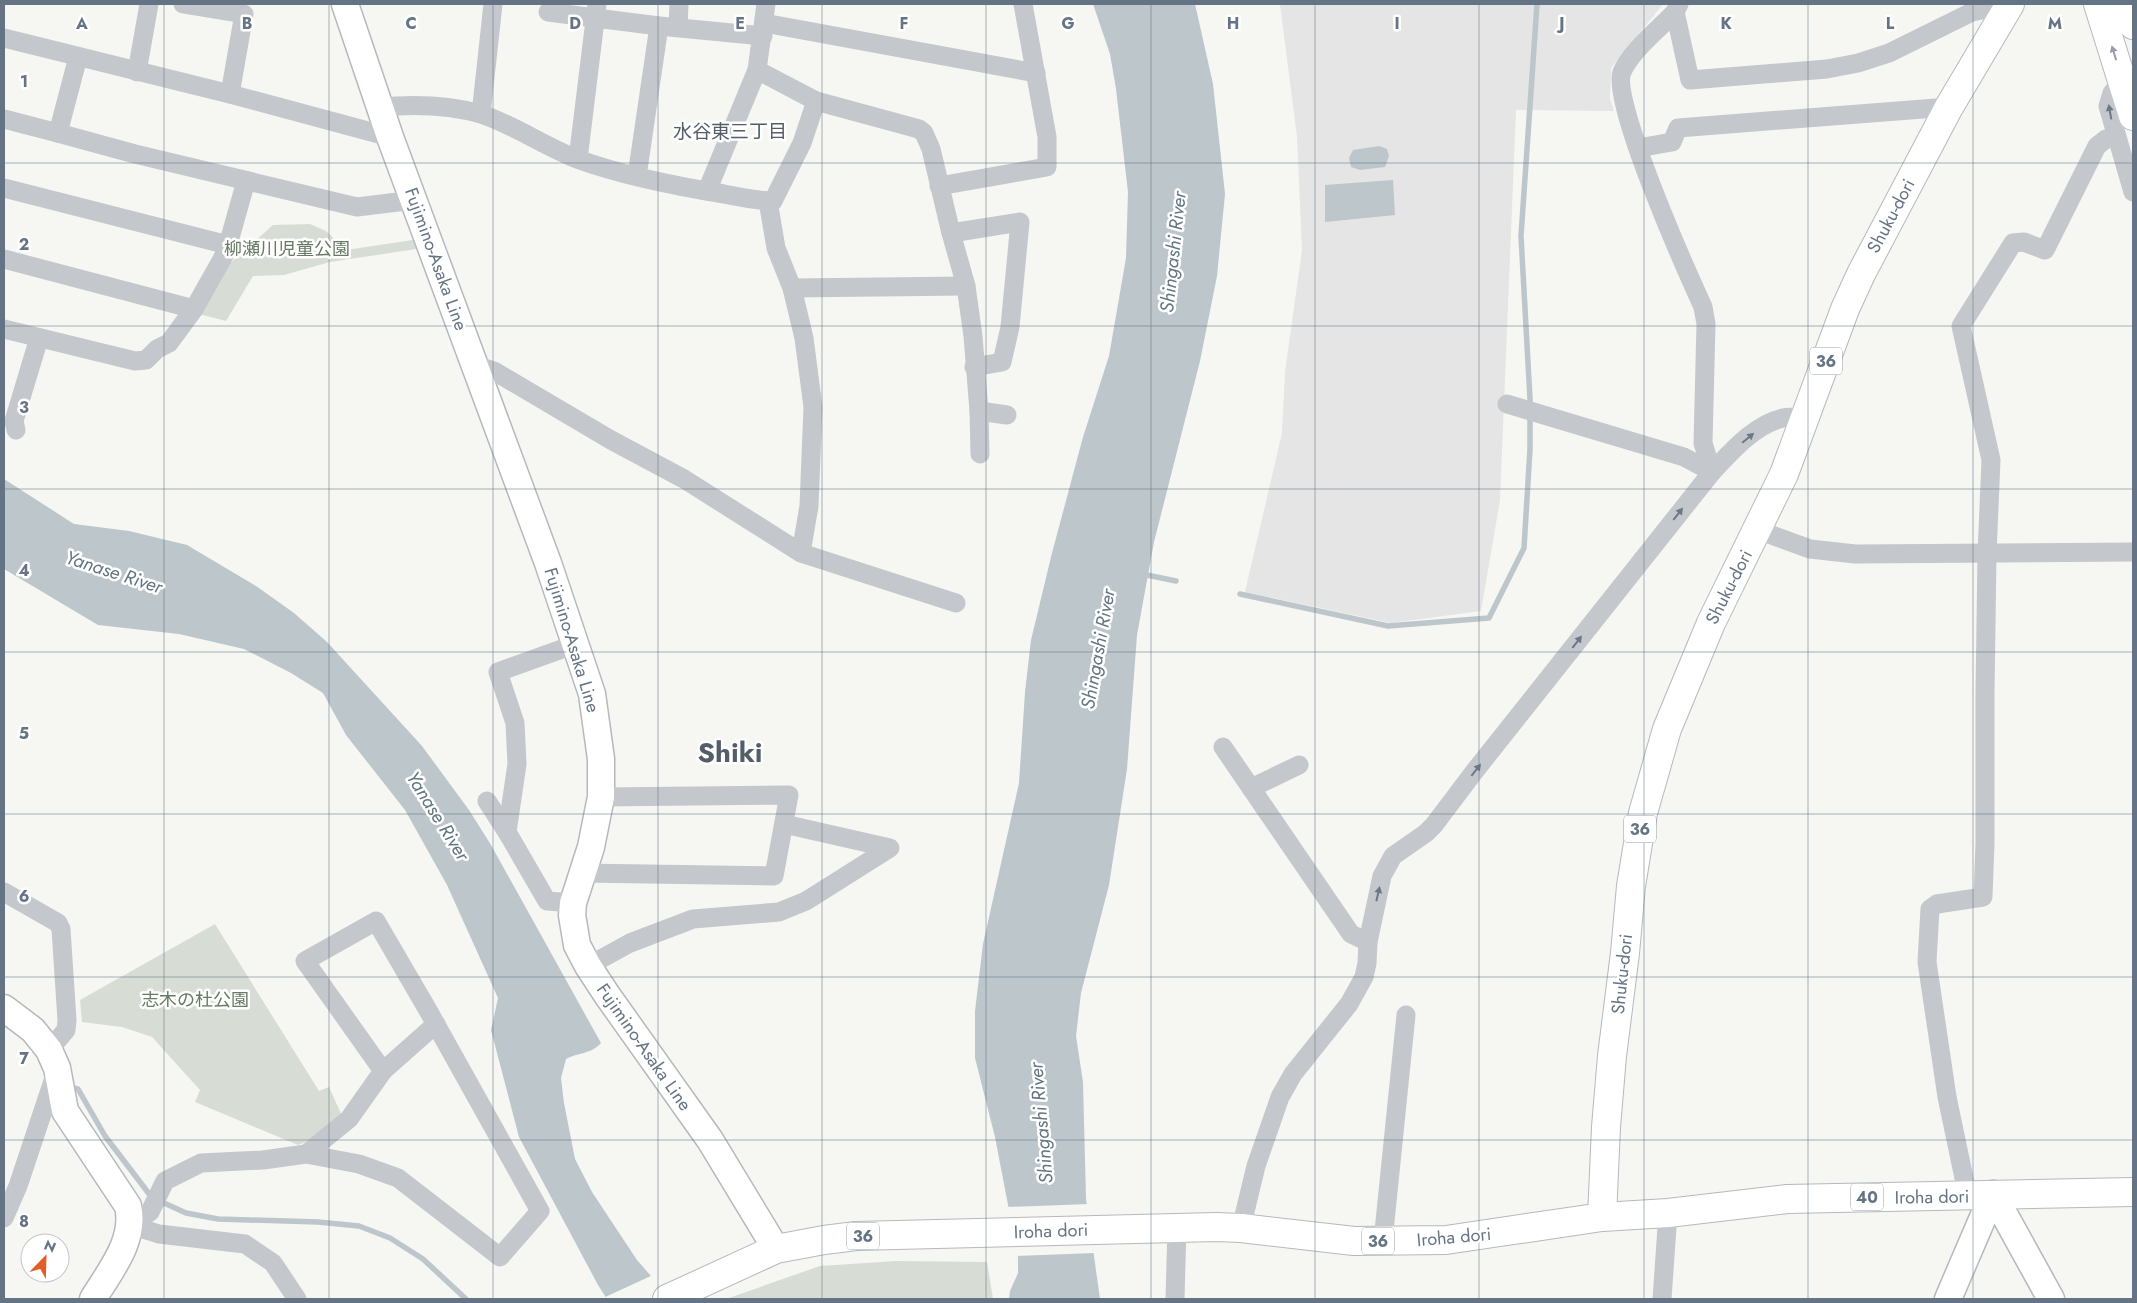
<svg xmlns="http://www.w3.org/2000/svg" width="2137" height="1303" viewBox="0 0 2137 1303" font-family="Jost,'Noto Sans JP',sans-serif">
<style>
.built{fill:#e4e5e4}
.green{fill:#d7ddd4}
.water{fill:#bcc6cb}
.pier{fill:#f6f6f3}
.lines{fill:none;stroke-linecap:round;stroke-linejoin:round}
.stream{stroke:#bcc6cb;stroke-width:5.5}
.secondary-casing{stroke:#b4b9be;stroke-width:29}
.primary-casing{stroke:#b5b9bd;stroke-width:30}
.highway-casing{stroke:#b5b8bb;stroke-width:30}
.street{stroke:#c4c7cb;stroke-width:19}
.secondary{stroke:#fff;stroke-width:26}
.primary{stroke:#fff;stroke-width:28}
.highway{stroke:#fff;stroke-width:28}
.oneway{fill:#939ea9}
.oneway2{fill:#6a7888}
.grid{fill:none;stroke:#657484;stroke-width:1;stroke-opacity:0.55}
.labels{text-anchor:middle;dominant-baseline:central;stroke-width:5;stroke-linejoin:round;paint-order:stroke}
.shield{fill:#fff;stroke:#939ea9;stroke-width:1}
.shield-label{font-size:16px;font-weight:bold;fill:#657484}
.street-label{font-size:18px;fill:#657484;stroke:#fff}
.park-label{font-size:18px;fill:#677b64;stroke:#fff}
.neighbourhood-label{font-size:19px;fill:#535e69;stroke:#fff}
.water-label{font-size:19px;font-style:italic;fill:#617680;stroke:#fff}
.town-label{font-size:28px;font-weight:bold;fill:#535e69;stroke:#fff}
.grid-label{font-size:16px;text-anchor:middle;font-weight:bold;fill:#657484;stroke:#fff;stroke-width:5;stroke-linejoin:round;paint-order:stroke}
</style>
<rect width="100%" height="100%" fill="#f6f6f3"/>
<polygon class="built" points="1280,4 1663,4 1611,68 1610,99 1614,111 1516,110 1500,500 1481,611 1391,623 1245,592 1282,433 1285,372 1302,250 1297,136"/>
<g class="green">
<polygon points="310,224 326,231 346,250 419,239 423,248 330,262 284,275 253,276 226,321 199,314 228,265 273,225"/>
<polygon points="215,924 319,1091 329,1087 342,1116 324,1134 298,1145 195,1102 200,1090 152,1037 122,1027 82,1022 80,1000"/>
<polygon points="896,1261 987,1262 993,1299 726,1299 820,1266"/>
</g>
<g class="water">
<polygon points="1093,4 1195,4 1213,84 1225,194 1217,276 1200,361 1154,542 1137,635 1127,769 1109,885 1081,993 1076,1036 1083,1082 1086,1199 1100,1299 1009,1299 1010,1291 1018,1273 1018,1257 995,1137 975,1058 975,1011 983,944 1019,783 1025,692 1031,640 1052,553 1083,437 1109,356 1126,258 1128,192 1116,89 1110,54"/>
<polygon points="1379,146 1387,149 1389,156 1385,167 1360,170 1351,167 1349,158 1353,150"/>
<polygon points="1393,180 1395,215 1325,222 1325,185"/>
<path d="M4,479L74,524L129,531L187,545L256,586L294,613L327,642L422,746L469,810L491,845L601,1043C591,1054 580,1052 566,1059L561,1078L564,1103L575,1159L592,1192L637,1260L671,1299H607L598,1285L519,1137L491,1030L498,998L447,885L405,810L346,735L323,693L291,673L244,649L179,634L98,625L4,569Z"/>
</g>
<g class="pier">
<polygon points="1089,1204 1095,1253 1015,1256 1007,1207"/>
<polygon points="653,1275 674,1299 603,1298"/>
</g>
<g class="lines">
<g class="stream">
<polyline points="1142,574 1176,581"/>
<polyline points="1240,594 1388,626 1489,618 1524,548 1530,449 1530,399 1521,236 1537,4"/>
<polyline points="69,1087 78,1089 105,1136 153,1199"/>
<polyline points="164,1203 186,1213 218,1219 318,1222 359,1226 390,1238 423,1259 466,1299"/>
</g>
<g class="secondary-casing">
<g id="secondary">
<polyline points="345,4 390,137 548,563 592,694 601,759 601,797 591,847 573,903 572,915 577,945 588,966 607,995 710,1140 776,1249"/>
<path d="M4,1008L33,1030L49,1050L57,1068L65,1111L128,1206C136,1240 110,1271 93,1299"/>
<polyline points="1993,1194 2051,1299"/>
<polyline points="1948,1299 1993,1194"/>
</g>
</g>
<g class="primary-casing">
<g id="primary">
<polyline points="1602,1217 1606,1127 1612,1056 1625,953 1631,886 1643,813 1667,729 1711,623 1784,474 1845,309 1861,274 1949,107 2010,4"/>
<polyline points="667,1299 776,1249 824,1240 856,1236 1216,1227 1241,1228 1354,1241 1446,1240 1602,1217 1668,1213 1787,1199 2133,1192"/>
</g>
</g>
<g class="highway-casing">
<g id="highway">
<polyline points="2098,4 2133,116"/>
<polyline points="2126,4 2133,25"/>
</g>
</g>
<g class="street">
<polyline points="183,4 244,14 230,94"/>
<path d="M1679,4L1675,12C1659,29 1631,51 1622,72C1610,100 1687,272 1703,307L1706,324L1703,443L1712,472"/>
<polyline points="548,12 659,26 763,36"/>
<polyline points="1675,12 1690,80 1827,69 1858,63 1889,53 1972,12 2010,4"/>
<polyline points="764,23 1036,73"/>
<polyline points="678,27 679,4"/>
<polyline points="4,38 230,94 390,137"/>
<polyline points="78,57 58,133 135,154 357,207 414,200"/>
<polyline points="757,70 816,101 919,129 924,133 931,149 951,233 966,286 973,336 979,411 980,454"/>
<polyline points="137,72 149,4"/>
<polyline points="2122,81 2112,93 2108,106 2133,192"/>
<path d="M379,107C413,104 447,104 481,114C514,125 544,146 577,159C624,176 675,186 724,194C740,197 757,201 773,201L802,143L816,101"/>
<polyline points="481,114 493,4"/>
<polyline points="4,119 58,133"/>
<polyline points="1638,148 1672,142 1678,128 1949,107"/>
<polyline points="578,159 597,4"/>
<polyline points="637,176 659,26"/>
<polyline points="939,186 1047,167 1047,137 1023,4"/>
<polyline points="4,188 228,245"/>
<polyline points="707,191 757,70 766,4"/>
<polyline points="768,201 776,248 792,288 804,338 813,407 809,506 801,553"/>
<polyline points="951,233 1020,222 1010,327 1002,362 974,367"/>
<polyline points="4,259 194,309"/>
<polyline points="792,288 966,286"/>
<polyline points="4,329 135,361 146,360 157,349 169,343 194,309 226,252 246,181"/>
<polyline points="475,365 494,371 611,440 684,479 801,553 956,603"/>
<polyline points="1507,404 1684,457 1712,472"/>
<polyline points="979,411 1007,415"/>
<polyline points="16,430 14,421 39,338"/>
<polyline points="1758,530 1810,549 1855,554 2133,552"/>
<polyline points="1223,747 1351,934 1368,942"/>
<polyline points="1251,788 1299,765"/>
<polyline points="487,801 507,832 547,901 573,903"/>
<polyline points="507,832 517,764 515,723 498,672 576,644"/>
<polyline points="581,873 774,876 789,795 601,797"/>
<polyline points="4,892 58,923 61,929 67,1020 66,1030 49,1050"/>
<polyline points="588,966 630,943 693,919 779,912 806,901 890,848 784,824"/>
<polyline points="383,1071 436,1024"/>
<polyline points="1968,1197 1947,1097 1927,962 1930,909 1937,904 1983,897 1985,843 1985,694 1987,554 1991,460 1961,326 2013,243 2024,242 2045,250 2097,146 2106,139 2116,135"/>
<polyline points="4,1218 18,1186 56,1072"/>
<polyline points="130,1225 150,1212 165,1181 201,1163 263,1160 306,1154 359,1164 398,1178 500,1257 540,1211 429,1012 376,921 305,961 383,1071 349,1119 306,1154"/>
<polyline points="130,1225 159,1234 245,1244 273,1263 297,1299"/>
<path d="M1241,1228L1256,1166L1280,1097L1293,1074L1349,1004L1364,977L1367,963L1368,942L1382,876L1393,856L1426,833L1434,825L1474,772L1712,472C1731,452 1755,424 1783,418C1790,416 1798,418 1806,419"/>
<polyline points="1383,1241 1406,1015"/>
<polyline points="1175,1299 1177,1227"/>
<polyline points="1662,1299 1668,1213"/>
</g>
<use href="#secondary" class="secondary"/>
<use href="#primary" class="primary"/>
<use href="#highway" class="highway"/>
</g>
<defs><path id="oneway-solid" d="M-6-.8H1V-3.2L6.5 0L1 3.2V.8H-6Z" transform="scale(1.25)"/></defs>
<use class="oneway" href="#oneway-solid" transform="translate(2114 53) rotate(-107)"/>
<g class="oneway2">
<use href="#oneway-solid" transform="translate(2110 112) rotate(-100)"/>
<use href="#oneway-solid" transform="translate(1748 438) rotate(-40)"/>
<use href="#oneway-solid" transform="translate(1678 514) rotate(-52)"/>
<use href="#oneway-solid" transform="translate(1577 642) rotate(-52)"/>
<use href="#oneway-solid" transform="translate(1476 770) rotate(-52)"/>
<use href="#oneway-solid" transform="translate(1378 894) rotate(-77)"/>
</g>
<path class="grid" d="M164,4V1299M329,4V1299M493,4V1299M658,4V1299M822,4V1299M986,4V1299M1151,4V1299M1315,4V1299M1479,4V1299M1644,4V1299M1808,4V1299M1973,4V1299M4,163H2133M4,326H2133M4,489H2133M4,652H2133M4,814H2133M4,977H2133M4,1140H2133"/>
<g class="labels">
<g class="shield">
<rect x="1810" y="347.5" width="32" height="27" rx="4"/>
<rect x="1624" y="815.5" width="32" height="27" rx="4"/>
<rect x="1851" y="1183.5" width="32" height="27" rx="4"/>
<rect x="847" y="1222.5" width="32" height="27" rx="4"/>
<rect x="1362" y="1227.5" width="32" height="27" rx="4"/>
</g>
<g class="shield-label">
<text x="1826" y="361">36</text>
<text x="1640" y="829">36</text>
<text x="1867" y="1197">40</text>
<text x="863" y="1236">36</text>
<text x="1378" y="1241">36</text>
</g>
<g class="street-label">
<text transform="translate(1891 216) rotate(-62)">Shuku-dori</text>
<text transform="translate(436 259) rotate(70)">Fujimino-Asaka Line</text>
<text transform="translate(1729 587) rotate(-63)">Shuku-dori</text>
<text transform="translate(572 640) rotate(73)">Fujimino-Asaka Line</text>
<text transform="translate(1622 974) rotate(-84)">Shuku-dori</text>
<text transform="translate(644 1047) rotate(55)">Fujimino-Asaka Line</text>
<text transform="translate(1932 1197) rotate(-1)">Iroha dori</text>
<text transform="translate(1051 1231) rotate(-2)">Iroha dori</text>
<text transform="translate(1454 1237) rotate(-5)">Iroha dori</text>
</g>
<g class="park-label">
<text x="287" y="249">柳瀬川児童公園</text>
<text x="195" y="1000">志木の杜公園</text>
</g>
<g class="neighbourhood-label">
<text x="730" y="131">水谷東三丁目</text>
</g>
<g class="water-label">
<text transform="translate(1173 252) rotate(-84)">Shingashi River</text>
<text transform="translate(114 572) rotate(18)">Yanase River</text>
<text transform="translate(1098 649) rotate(-80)">Shingashi River</text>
<text transform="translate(438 816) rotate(58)">Yanase River</text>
<text transform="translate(1041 1123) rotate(-95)">Shingashi River</text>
</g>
<g class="town-label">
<text x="730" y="752">Shiki</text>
</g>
</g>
<g class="grid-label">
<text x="82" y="29">A</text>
<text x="247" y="29">B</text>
<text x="411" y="29">C</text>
<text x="575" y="29">D</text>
<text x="740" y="29">E</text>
<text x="904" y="29">F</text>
<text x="1068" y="29">G</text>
<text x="1233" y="29">H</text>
<text x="1397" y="29">I</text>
<text x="1562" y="29">J</text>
<text x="1726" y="29">K</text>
<text x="1890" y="29">L</text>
<text x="2055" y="29">M</text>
<text x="24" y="87">1</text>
<text x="24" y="250">2</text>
<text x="24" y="413">3</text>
<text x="24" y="576">4</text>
<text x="24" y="739">5</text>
<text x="24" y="902">6</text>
<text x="24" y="1064">7</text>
<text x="24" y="1227">8</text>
</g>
<rect width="2137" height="1303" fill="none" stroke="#657484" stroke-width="10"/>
<g transform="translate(45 1258) rotate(23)"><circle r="24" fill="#ffffff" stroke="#c1c7ce"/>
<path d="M0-4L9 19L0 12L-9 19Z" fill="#e25e27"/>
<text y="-8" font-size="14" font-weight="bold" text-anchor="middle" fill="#657484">N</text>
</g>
</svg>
